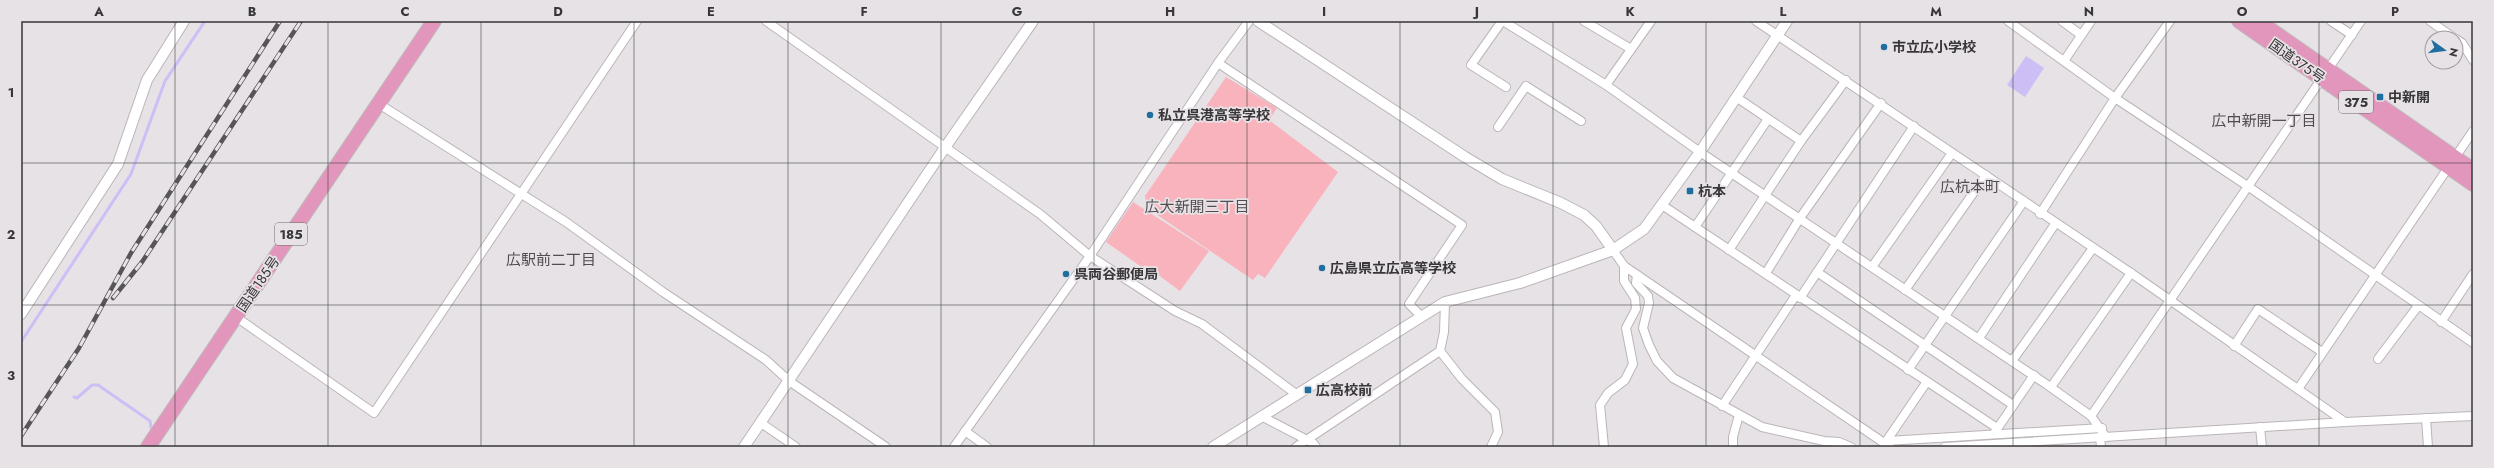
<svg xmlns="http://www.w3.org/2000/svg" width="2494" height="468" viewBox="0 0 2494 468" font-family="Jost,'Noto Sans JP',sans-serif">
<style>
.green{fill:#f9b3bd}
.water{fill:#cdbff6}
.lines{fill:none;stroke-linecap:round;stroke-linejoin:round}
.stream{stroke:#cdbff6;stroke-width:3}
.minor-casing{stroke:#bbb5ba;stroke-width:10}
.tertiary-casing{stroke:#bbb5ba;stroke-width:12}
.trunk-casing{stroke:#bfbfbf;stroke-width:16}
.minor{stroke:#fff;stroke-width:8}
.tertiary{stroke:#fff;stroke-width:10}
.trunk{stroke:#e396bb;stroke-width:14}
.rail-casing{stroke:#585558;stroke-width:4.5}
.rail{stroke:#e7e2e6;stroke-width:3;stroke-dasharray:9;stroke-linecap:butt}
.grid{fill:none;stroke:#383638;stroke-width:1;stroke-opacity:0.55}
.poi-dot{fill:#1e6ea0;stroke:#e7e2e6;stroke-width:1.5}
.labels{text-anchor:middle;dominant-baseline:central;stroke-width:3.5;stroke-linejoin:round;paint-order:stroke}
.shield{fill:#e7e2e6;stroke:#6c6a6c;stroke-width:1}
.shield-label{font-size:13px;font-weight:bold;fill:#383638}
.poi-label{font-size:14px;font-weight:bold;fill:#383638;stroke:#e7e2e6;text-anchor:start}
.street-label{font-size:14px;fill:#383638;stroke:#e7e2e6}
.neighbourhood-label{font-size:15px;fill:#514d50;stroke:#e7e2e6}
.neatline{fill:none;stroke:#383638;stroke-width:1.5}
.grid-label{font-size:13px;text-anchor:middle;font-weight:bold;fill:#383638}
</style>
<rect width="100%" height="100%" fill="#e7e2e6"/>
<g class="green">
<polygon points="1226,77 1277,108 1269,120 1338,172 1265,278 1258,274 1253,280 1147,208 1145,196"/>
<polygon points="1133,202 1209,251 1180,291 1145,265 1143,268 1106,242"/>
</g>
<polygon class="water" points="2026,56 2044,68 2025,97 2007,85"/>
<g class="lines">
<g class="stream">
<polyline points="21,342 131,174 165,81 205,21"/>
<polyline points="74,397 77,398 92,385 98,385 150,421 152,433"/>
</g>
<g class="minor-casing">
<g id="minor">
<polyline points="766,21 1040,214 1090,256 1175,311 1202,324 1296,394"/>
<polyline points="1502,21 1471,65 1506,87"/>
<polyline points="1503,21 1606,85 1700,152 2046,384 2091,416 2106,437"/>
<polyline points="1584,21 1631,49"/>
<polyline points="1756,21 2131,273 2345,422"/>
<polyline points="2008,21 2115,98 2249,187 2473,343"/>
<polyline points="2062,21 2081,35"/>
<polyline points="2331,21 2352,35"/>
<polyline points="2430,21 2454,38"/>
<polyline points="2456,39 2462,43 2473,60"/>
<polyline points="2064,61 2091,21"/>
<polyline points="1218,63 1462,225 1409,304 1421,316"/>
<polyline points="1606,85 1651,21"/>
<polyline points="1736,97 1801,141"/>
<polyline points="379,104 566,222 663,292 766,360 789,381 886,447"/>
<polyline points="1498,127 1526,86 1581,121"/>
<polyline points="1662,205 1997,428"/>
<polyline points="2040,214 2115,98 2170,21"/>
<polyline points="1695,227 1768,119"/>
<polyline points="1613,250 1624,266 1890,447"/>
<polyline points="1729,250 1801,141 1846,80"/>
<polyline points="1872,267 1952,153"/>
<polyline points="1817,272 2013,405"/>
<polyline points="1766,273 1800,218 1881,103"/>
<polyline points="1637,275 1636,283 1648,296 1649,303 1643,328 1649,345 1657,361 1673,378 1762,427 1824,441 1839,442 1851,447"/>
<polyline points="1905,290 1986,175"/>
<polyline points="1800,298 1914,126"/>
<polyline points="1445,302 1444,332 1440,351 1462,379 1495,412 1498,432 1491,447"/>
<polyline points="236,317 374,413 637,21"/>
<polyline points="2441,322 2473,274"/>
<polyline points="1979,338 2055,224"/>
<polyline points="2234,346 2258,309 2322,352"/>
<polyline points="2378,359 2418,306"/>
<polyline points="2012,361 2093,248"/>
<polyline points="1908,370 2024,201"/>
<polyline points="2051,387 2131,273"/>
<polyline points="2298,389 2473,131"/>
<polyline points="1722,406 1796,295"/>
<polyline points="1261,416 1313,443 1316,447"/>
<polyline points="2091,416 2361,21"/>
<polyline points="2426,418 2428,447"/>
<polyline points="761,423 796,447"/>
<polyline points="2260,427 2262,447"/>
<polyline points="965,431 987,447"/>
<polyline points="1995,432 2034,375"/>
<polyline points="2100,437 2101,447"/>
<polyline points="1887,441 2102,428"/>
<polyline points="1885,443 1926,383"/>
<polyline points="954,447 1090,256 1218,63 1249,21"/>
<polyline points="1296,447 1440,351"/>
<polyline points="1604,447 1600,405 1608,393 1625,380 1633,364 1626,328 1636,309 1635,298 1624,281 1624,266"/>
<polyline points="1733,447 1733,437 1739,415"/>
<polyline points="1945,447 2345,422 2473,416"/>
</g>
</g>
<g class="tertiary-casing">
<g id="tertiary">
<polyline points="1258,21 1465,157 1502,179 1561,203 1584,215 1596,226 1613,250"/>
<polyline points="21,314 118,164 147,80 184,21"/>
<polyline points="744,447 946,146 1033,21"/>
<polyline points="1213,447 1445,302 1520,283 1613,250 1644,229 1700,152 1787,21"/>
</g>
</g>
<g class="trunk-casing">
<g id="trunk">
<polyline points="2239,21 2473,184"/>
<polyline points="2258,21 2473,170"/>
<polyline points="148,447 434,21"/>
</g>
</g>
<use href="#minor" class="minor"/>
<use href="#tertiary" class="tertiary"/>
<use href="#trunk" class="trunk"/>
<g class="rail-casing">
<g id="rail">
<polyline points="113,298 142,262 301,21"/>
<polyline points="21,436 79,348 131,253 280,21"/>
</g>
</g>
<use href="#rail" class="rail"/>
</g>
<path class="grid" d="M175,21V447M328,21V447M481,21V447M634,21V447M788,21V447M941,21V447M1094,21V447M1247,21V447M1400,21V447M1553,21V447M1706,21V447M1860,21V447M2013,21V447M2166,21V447M2319,21V447M21,163H2473M21,305H2473"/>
<g class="poi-dot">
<circle cx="1884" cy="47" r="4"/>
<rect x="2376" y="93" width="8" height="8" rx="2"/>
<circle cx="1150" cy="115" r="4"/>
<rect x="1686" y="187" width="8" height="8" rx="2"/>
<circle cx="1322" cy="268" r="4"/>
<circle cx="1066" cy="274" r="4"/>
<rect x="1304" y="386" width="8" height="8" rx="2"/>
</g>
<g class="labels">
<g class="shield">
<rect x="2339" y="91" width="34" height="22" rx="3"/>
<rect x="275" y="223" width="32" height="22" rx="3"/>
</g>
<g class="shield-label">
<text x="2356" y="102">375</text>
<text x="291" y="234">185</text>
</g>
<g class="poi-label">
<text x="1892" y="47">市立広小学校</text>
<text x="2388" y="97">中新開</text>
<text x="1158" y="115">私立呉港高等学校</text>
<text x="1698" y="191">杭本</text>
<text x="1330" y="268">広島県立広高等学校</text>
<text x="1074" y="274">呉両谷郵便局</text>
<text x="1316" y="390">広高校前</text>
</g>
<g class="street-label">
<text transform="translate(2297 61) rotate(35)">国道375号</text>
<text transform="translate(258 284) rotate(-56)">国道185号</text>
</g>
<g class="neighbourhood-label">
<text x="2264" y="121">広中新開一丁目</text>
<text x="1970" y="187">広杭本町</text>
<text x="1197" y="207">広大新開三丁目</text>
<text x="551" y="260">広駅前二丁目</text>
</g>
</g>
<rect width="2494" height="468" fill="none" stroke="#e7e2e6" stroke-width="44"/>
<g transform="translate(2444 50) rotate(104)"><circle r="19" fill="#e7e2e6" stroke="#a19da0"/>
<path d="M0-3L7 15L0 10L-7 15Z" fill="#1e6ea0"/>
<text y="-6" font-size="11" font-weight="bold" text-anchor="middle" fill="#383638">N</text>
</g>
<rect x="22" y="22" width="2450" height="424" class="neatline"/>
<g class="grid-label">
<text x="99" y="16">A</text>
<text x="252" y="16">B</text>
<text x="405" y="16">C</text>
<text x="558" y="16">D</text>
<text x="711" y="16">E</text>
<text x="864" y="16">F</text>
<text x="1017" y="16">G</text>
<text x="1170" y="16">H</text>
<text x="1324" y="16">I</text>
<text x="1477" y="16">J</text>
<text x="1630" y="16">K</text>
<text x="1783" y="16">L</text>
<text x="1936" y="16">M</text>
<text x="2089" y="16">N</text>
<text x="2242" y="16">O</text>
<text x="2395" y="16">P</text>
<text x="11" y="97">1</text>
<text x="11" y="239">2</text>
<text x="11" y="380">3</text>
</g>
</svg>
